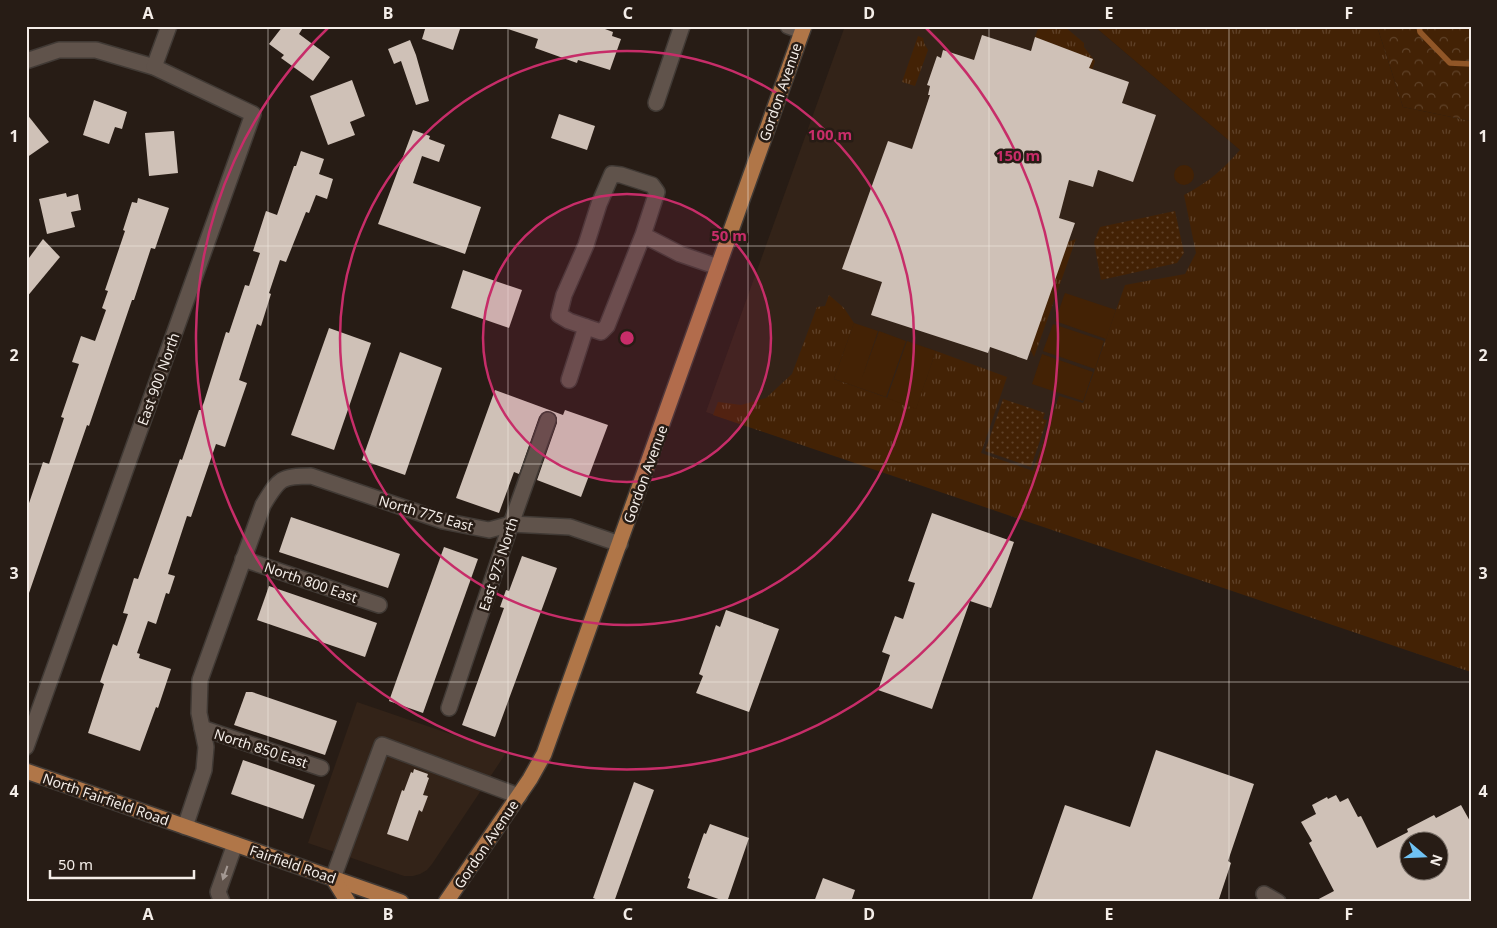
<svg xmlns="http://www.w3.org/2000/svg" width="1497" height="928" viewBox="0 0 1497 928" font-family="'Noto Sans',sans-serif">
<style>
.built{fill:#332318}
.grass{fill:url(#grass-tufts)}
.forest{fill:url(#forest-crowns)}
.park{fill:url(#park-dots)}
.pitch{fill:#432205}
.lines{fill:none;stroke-linecap:round;stroke-linejoin:round}
.stream{stroke:#905627;stroke-width:5.5}
.building{fill:#cfc1b7;fill-rule:evenodd}
.minor-casing{stroke:#413a35;stroke-width:18}
.major-casing{stroke:#413a35;stroke-width:18}
.minor{stroke:#60534b;stroke-width:15}
.major{stroke:#b07648;stroke-width:15}
.oneway{fill:#a39892}
.grid{fill:none;stroke:#f4ede8;stroke-width:1;stroke-opacity:0.55}
.ring{fill:none;stroke:#c72d69;stroke-width:2.5}
.labels{text-anchor:middle;dominant-baseline:central;stroke-width:5;stroke-linejoin:round;paint-order:stroke}
.street-label{font-size:14px;fill:#f4ede8;stroke:#271c15}
.centre{fill:#c72d69;stroke:#271c15;stroke-width:2.5}
.ring-label{font-size:15px;text-anchor:middle;font-weight:bold;fill:#c72d69;stroke:#271c15;stroke-width:5;stroke-linejoin:round;paint-order:stroke}
.neatline{fill:none;stroke:#f4ede8;stroke-width:2}
.grid-label{font-size:16px;text-anchor:middle;font-weight:bold;fill:#f4ede8}
</style>
<defs>
<pattern id="grass-tufts" width="24" height="20" patternUnits="userSpaceOnUse" patternTransform="scale(1.25)"><rect width="24" height="20" fill="#432205"/><path d="M3 7l-1-3M5 7V3M7 7l1-3M15 17l-1-3M17 17v-4M19 17l1-3" fill="none" stroke="#5f4229"/></pattern>
<pattern id="forest-crowns" width="20" height="18" patternUnits="userSpaceOnUse" patternTransform="scale(1.25)"><rect width="20" height="18" fill="#432205"/><path d="M2 6a3 3 0 1 1 6 0M12 15a3 3 0 1 1 6 0" fill="none" stroke="#5f4229"/></pattern>
<pattern id="park-dots" width="8" height="8" patternUnits="userSpaceOnUse" patternTransform="scale(1.25)"><rect width="8" height="8" fill="#432205"/><path d="M2 2h.1M6 6h.1" fill="none" stroke="#5f4229" stroke-width="1.8" stroke-linecap="round"/></pattern>
</defs>
<rect width="100%" height="100%" fill="#271c15"/>
<g class="built">
<polygon points="845,26 1094,26 1279,183 1338,626 706,412"/>
<polygon points="357,702 506,753 432,864 427,870 420,874 413,876 404,876 308,843"/>
</g>
<g class="grass">
<polygon points="1039,26 1064,26 1084,43 1084,47 1095,61 1085,91 1082,89 1092,59 1035,37"/>
<path d="M1094,26H1377L1403,107L1471,121V672L713,415L718,402L741,405L766,398L792,374L817,307L825,306L829,295L844,308L854,323L834,379L916,408L936,351L1007,377L981,453L1033,471L1059,396L1083,403L1125,285L1185,274L1196,253L1184,195C1210,181 1221,171 1240,150Z"/>
<polygon points="918,36 923,38 924,43 928,50 915,86 902,82"/>
<polygon points="1076,239 1034,357 1030,349 1068,242"/>
</g>
<polygon class="forest" points="1377,26 1471,26 1471,121 1403,107"/>
<g class="park">
<polygon points="1175,211 1184,253 1177,263 1101,280 1094,242 1100,227"/>
<polygon points="1003,399 1045,413 1043,419 1047,420 1031,467 985,451"/>
</g>
<g class="pitch">
<circle cx="1184" cy="175" r="10"/>
<polygon points="1065,293 1116,310 1106,339 1055,321"/>
<polygon points="854,323 878,331 862,378 879,331 906,341 886,397 834,379"/>
<polygon points="1053,324 1104,341 1095,369 1043,351"/>
<polygon points="907,341 936,351 916,409 887,398"/>
<polygon points="1042,354 1093,372 1083,401 1032,384"/>
</g>
<g class="lines">
<polyline class="stream" points="1419,26 1420,32 1450,63 1471,64"/>
</g>
<g class="building">
<polygon points="283,26 304,26 299,34 330,57 313,81 281,58 284,55 269,44"/>
<polygon points="426,26 461,26 453,50 422,39"/>
<polygon points="508,26 597,26 613,32 612,36 621,39 610,70 578,60 577,63 535,48 538,39 508,29"/>
<polygon points="982,35 1031,51 1035,37 1093,59 1089,68 1129,82 1122,103 1156,115 1133,182 1098,170 1093,187 1069,180 1059,218 1075,223 1027,360 990,347 988,353 871,315 882,282 842,269 888,141 912,149 930,95 928,95 930,86 927,85 937,56 941,58 943,50 974,60"/>
<polygon points="410,40 416,55 429,101 416,105 401,61 394,64 388,49"/>
<polygon points="352,80 365,116 350,122 355,135 328,145 310,96"/>
<polygon points="94,100 127,112 122,129 115,127 109,144 83,135"/>
<polygon points="26,113 49,142 26,158"/>
<polygon points="559,114 595,126 587,150 551,138"/>
<polygon points="413,130 430,136 429,139 445,145 439,162 422,156 413,183 481,207 465,254 378,224"/>
<polygon points="174,131 178,173 149,176 145,133"/>
<polygon points="301,151 324,159 319,174 333,179 327,199 316,195 309,213 306,212 286,262 280,260 269,293 271,294 261,326 257,324 239,380 247,383 225,447 216,444 191,517 187,516 168,574 175,576 169,594 166,593 156,624 148,621 137,653 140,654 139,658 171,669 158,708 156,707 140,751 88,733 104,684 100,682 113,644 117,646 128,614 123,613 134,578 138,579 180,459 182,460 199,410 201,410 204,402 226,332 229,333 245,285 249,286 260,253 253,251 266,211 277,215 294,166 296,166"/>
<polygon points="66,193 67,197 78,194 81,210 71,212 75,227 47,234 39,199"/>
<polygon points="138,198 169,208 155,249 151,248 134,300 132,300 89,426 87,425 29,593 26,593 26,512 43,462 49,464 64,418 61,417 79,364 72,362 81,336 95,341 106,310 102,308 108,291 105,290 125,231 123,230 132,202 137,203"/>
<polygon points="43,239 60,257 26,298 26,262"/>
<polygon points="463,270 522,290 509,328 451,308"/>
<polygon points="329,328 371,343 334,450 291,435"/>
<polygon points="400,352 442,368 405,475 362,460"/>
<polygon points="495,390 563,415 565,410 608,425 581,497 537,480 557,423 557,418 555,414 547,411 542,413 539,417 519,474 514,472 499,513 456,498"/>
<polygon points="932,513 1014,542 991,608 970,601 932,709 878,690 890,655 882,652 895,616 903,619 915,583 908,581"/>
<polygon points="291,517 400,554 388,588 279,552"/>
<polygon points="444,547 478,559 423,713 389,701"/>
<polygon points="522,556 557,568 495,737 462,725 504,608 500,607 506,590 509,591"/>
<polygon points="269,586 377,623 365,657 257,620"/>
<polygon points="726,610 779,629 749,712 696,693 703,676 699,674 716,625 720,627"/>
<polygon points="246,692 252,692 337,721 325,755 234,725"/>
<polygon points="1156,750 1254,784 1228,861 1231,863 1218,902 1031,902 1065,805 1130,827"/>
<polygon points="243,760 315,785 303,819 231,794"/>
<polygon points="414,769 428,774 427,777 429,778 423,795 428,796 422,812 419,810 408,841 387,834 402,790 404,791 411,772 413,773"/>
<polygon points="634,782 654,790 614,902 603,902 593,898"/>
<path d="M1336,795L1340,802L1348,798L1358,817L1361,816L1377,848L1408,832L1407,829L1434,815L1436,818L1461,805L1471,823V902H1313L1334,891L1309,843L1312,841L1301,822L1316,814L1312,805L1327,797L1328,799ZM1410,835L1412,840H1440V870H1410Z"/>
<polygon points="710,824 749,838 727,902 687,888 690,879 688,878 704,833 706,834"/>
<polygon points="823,878 855,890 851,902 814,902"/>
</g>
<g class="lines">
<g class="minor-casing">
<g id="minor">
<polyline points="788,26 802,31"/>
<polyline points="26,61 59,50 96,50 154,67 253,114 26,747"/>
<polyline points="154,67 169,26"/>
<polyline points="656,103 682,26"/>
<polyline points="643,235 607,326 601,332 569,321 559,315 564,295 586,245 599,204 612,174 621,175 652,185 657,192 643,235 680,254 718,267"/>
<polyline points="569,380 586,327"/>
<polyline points="243,559 379,605"/>
<polyline points="449,708 511,524 548,420"/>
<polyline points="202,728 321,768"/>
<path d="M185,827L204,770L206,747L199,713L200,680L263,505C279,479 280,476 311,476L443,521L489,530L511,524L570,527L620,544"/>
<polyline points="333,878 382,745 519,796"/>
<polyline points="1264,894 1278,902"/>
<polyline points="222,902 218,892 235,844"/>
</g>
</g>
<g class="major-casing">
<g id="major">
<polyline points="26,771 401,902"/>
<polyline points="333,878 348,902"/>
<polyline points="446,902 530,779 544,754 804,26"/>
</g>
</g>
<use href="#minor" class="minor"/>
<use href="#major" class="major"/>
</g>
<defs><path id="oneway-solid" d="M-6-.8H1V-3.2L6.5 0L1 3.2V.8H-6Z" transform="scale(1.25)"/></defs>
<use class="oneway" href="#oneway-solid" transform="translate(225 873) rotate(109)"/>
<path class="grid" d="M268,26V902M508,26V902M748,26V902M989,26V902M1229,26V902M26,246H1471M26,464H1471M26,682H1471"/>
<circle cx="627" cy="338" r="144" fill="#c72d69" fill-opacity=".12"/>
<g class="ring">
<circle cx="627" cy="338" r="144"/>
<circle cx="627" cy="338" r="287"/>
<path d="M926 28A431 431 0 1 1 328 28"/>
</g>
<g class="labels">
<g class="street-label">
<text transform="translate(780 92) rotate(-71)">Gordon Avenue</text>
<text transform="translate(158 379) rotate(-70)">East 900 North</text>
<text transform="translate(645 474) rotate(-70)">Gordon Avenue</text>
<text transform="translate(426 513) rotate(16)">North 775 East</text>
<text transform="translate(498 564) rotate(-72)">East 975 North</text>
<text transform="translate(311 582) rotate(19)">North 800 East</text>
<text transform="translate(261 748) rotate(18)">North 850 East</text>
<text transform="translate(106 799) rotate(19)">North Fairfield Road</text>
<text transform="translate(486 844) rotate(-56)">Gordon Avenue</text>
<text transform="translate(293 864) rotate(19)">Fairfield Road</text>
</g>
</g>
<circle cx="627" cy="338" r="8" class="centre"/>
<g class="ring-label">
<text x="830" y="140">100 m</text>
<text x="1018" y="161">150 m</text>
<text x="729" y="241">50 m</text>
</g>
<rect width="1497" height="928" fill="none" stroke="#271c15" stroke-width="55"/>
<g transform="translate(1424 856) rotate(109)"><circle r="24" fill="#271c15" stroke="#797069"/>
<path d="M0-4L9 19L0 12L-9 19Z" fill="#6fc2f4"/>
<text y="-8" font-size="14" font-weight="bold" text-anchor="middle" fill="#f4ede8">N</text>
</g>
<path d="M50 870v8h144v-8" fill="none" stroke="#f4ede8" stroke-width="2.5"/>
<text x="58" y="870" font-size="15" fill="#f4ede8" stroke="#271c15" stroke-width="4" paint-order="stroke">50 m</text>
<rect x="28" y="28" width="1442" height="872" class="neatline"/>
<g class="grid-label">
<text x="148" y="19">A</text>
<text x="388" y="19">B</text>
<text x="628" y="19">C</text>
<text x="869" y="19">D</text>
<text x="1109" y="19">E</text>
<text x="1349" y="19">F</text>
<text x="14" y="142">1</text>
<text x="1483" y="142">1</text>
<text x="14" y="361">2</text>
<text x="1483" y="361">2</text>
<text x="14" y="579">3</text>
<text x="1483" y="579">3</text>
<text x="14" y="797">4</text>
<text x="1483" y="797">4</text>
<text x="148" y="920">A</text>
<text x="388" y="920">B</text>
<text x="628" y="920">C</text>
<text x="869" y="920">D</text>
<text x="1109" y="920">E</text>
<text x="1349" y="920">F</text>
</g>
</svg>
